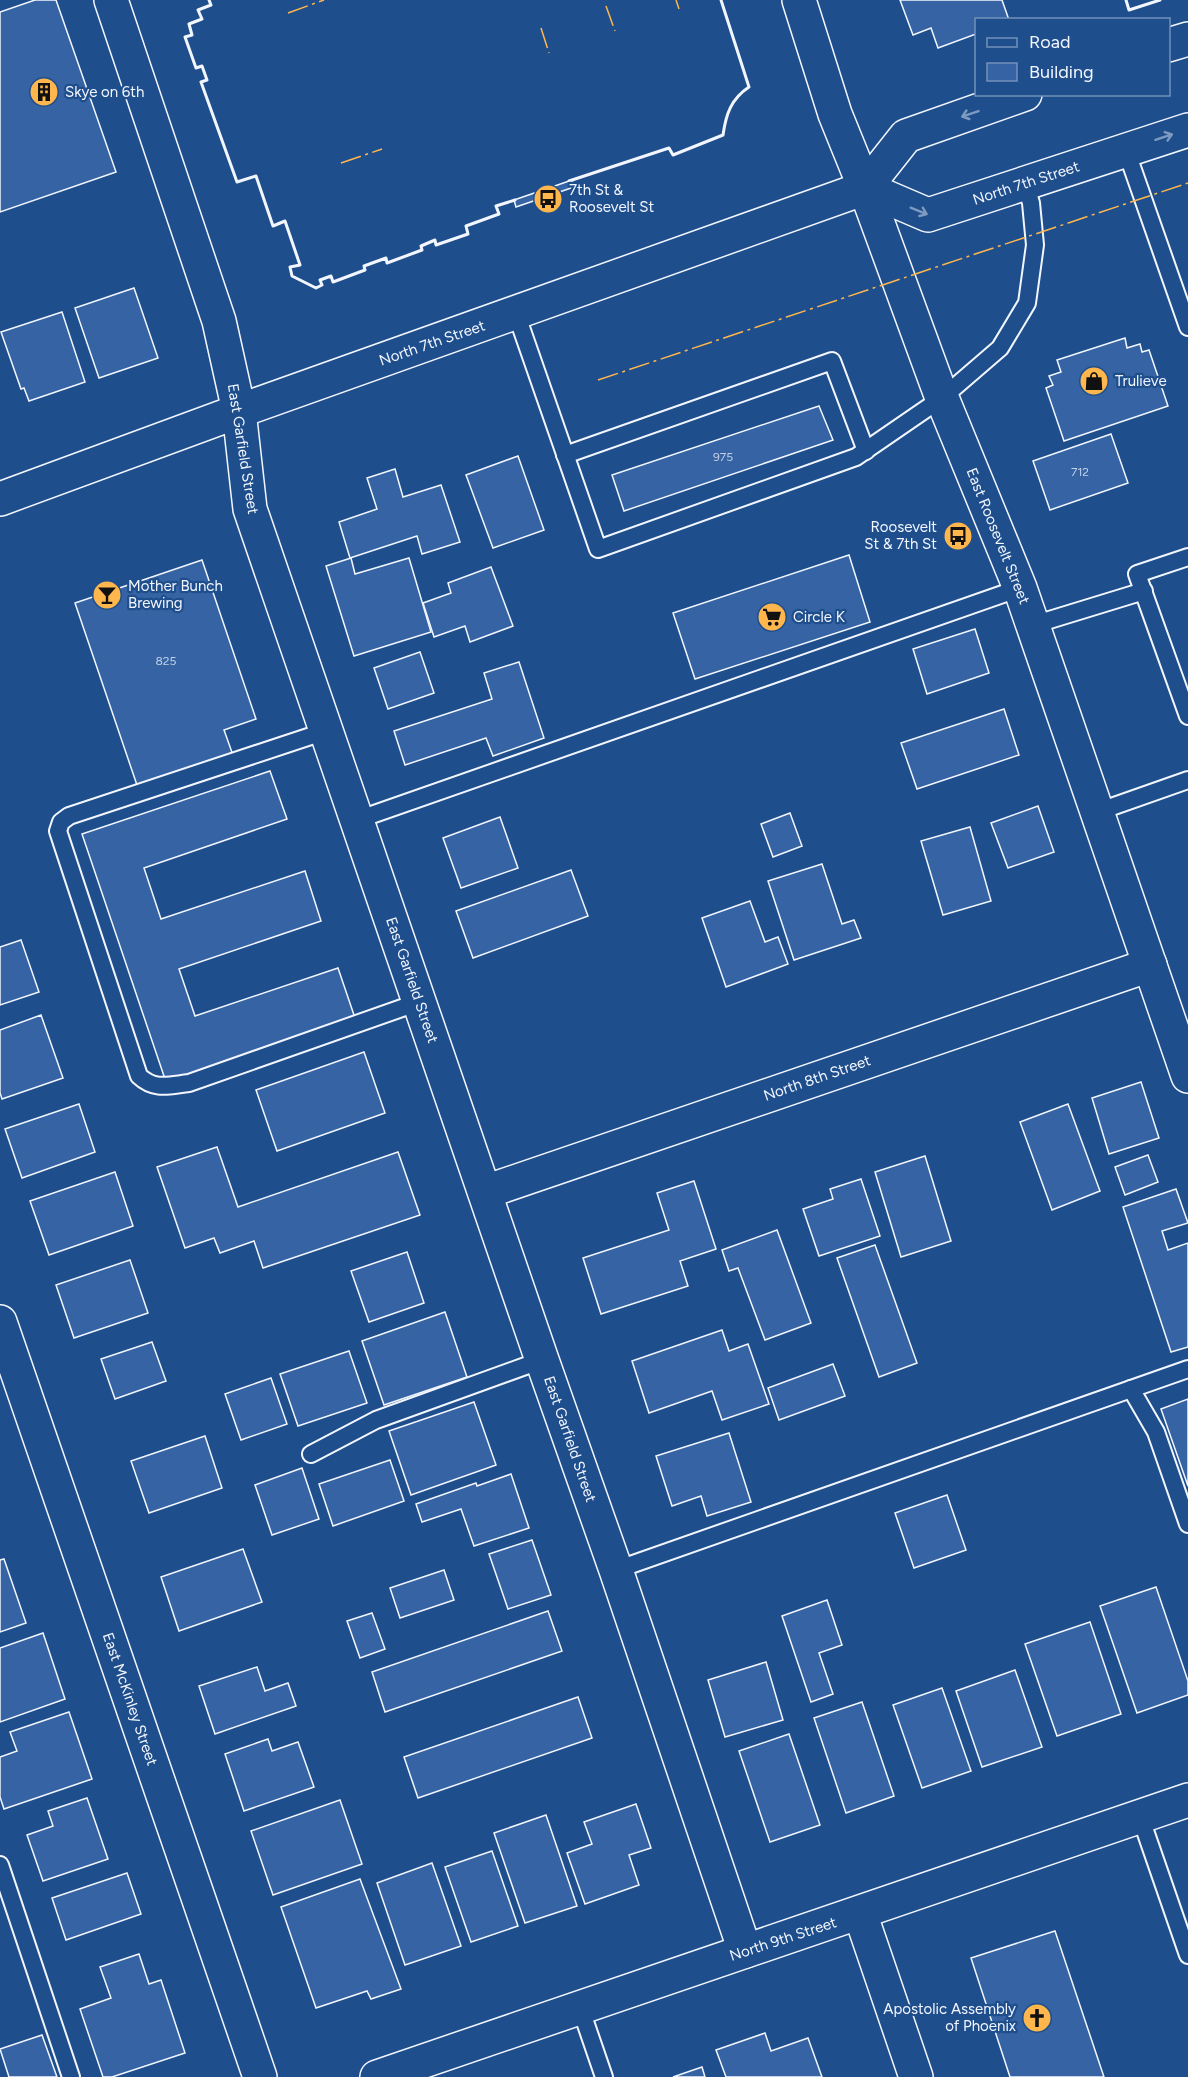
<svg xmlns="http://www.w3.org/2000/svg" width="1188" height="2077" viewBox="0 0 1188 2077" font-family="Figtree,sans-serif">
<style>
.building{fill:#3563a3;stroke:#f2f6ff;stroke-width:1.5}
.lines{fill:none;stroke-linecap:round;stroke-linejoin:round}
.lane-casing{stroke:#f2f6ff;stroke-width:20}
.street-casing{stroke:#f2f6ff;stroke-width:36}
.secondary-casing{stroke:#f2f6ff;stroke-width:36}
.primary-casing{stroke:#f2f6ff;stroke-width:36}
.lane{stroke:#1f4e8c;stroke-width:16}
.street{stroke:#1f4e8c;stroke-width:33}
.secondary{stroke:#1f4e8c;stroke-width:33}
.primary{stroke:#1f4e8c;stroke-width:33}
.wall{stroke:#f2f6ff;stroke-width:3}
.power{stroke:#ffb74d;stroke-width:1.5;stroke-dasharray:21 4.5 3 4.5;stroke-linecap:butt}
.oneway{stroke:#7e9ac0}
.labels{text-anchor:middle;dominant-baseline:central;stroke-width:4.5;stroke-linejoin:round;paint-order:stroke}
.number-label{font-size:12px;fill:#c3d1e8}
.poi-label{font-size:15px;fill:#f2f6ff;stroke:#1f4e8c;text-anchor:start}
.street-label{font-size:15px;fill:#f2f6ff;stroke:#1f4e8c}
</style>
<rect width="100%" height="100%" fill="#1f4e8c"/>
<g class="building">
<polygon points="35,0 56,0 116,172 0,212 0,12"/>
<polygon points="900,0 1002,0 1009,20 976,20 976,34 938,48 931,28 913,35"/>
<polygon points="572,180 574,187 516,207 514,200"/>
<polygon points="134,288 158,358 99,378 75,308"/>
<polygon points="62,312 85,382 29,401 24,388 21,389 1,332"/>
<polygon points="1125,338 1127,348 1140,344 1142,352 1149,350 1168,406 1064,441 1046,388 1053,385 1049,376 1061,372 1057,360"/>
<polygon points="819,406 833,440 624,511 612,475"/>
<polygon points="1111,434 1128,483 1050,510 1033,461"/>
<polygon points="518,456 544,530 493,548 466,475"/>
<polygon points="395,469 403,497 441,485 460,542 422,554 417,536 350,558 339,522 377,509 367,478"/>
<polygon points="959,523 968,543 958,548 949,528"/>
<polygon points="849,555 870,622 695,679 673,613"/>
<polygon points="351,558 355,574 409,558 431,632 354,656 326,566"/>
<polygon points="202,560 256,719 224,730 234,758 139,791 75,603"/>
<polygon points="491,567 513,626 470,642 465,626 434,637 423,603 451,593 448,583"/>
<polygon points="975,629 989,673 927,694 913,649"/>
<polygon points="420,652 434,693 388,709 374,668"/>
<polygon points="519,662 544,738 493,756 486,738 405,765 394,731 492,699 484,673"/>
<polygon points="1004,709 1019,755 917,789 901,743"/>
<polygon points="270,771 287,819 144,868 161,919 305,871 321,921 179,969 195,1016 338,968 355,1018 166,1082 82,834"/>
<polygon points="1038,806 1054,852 1008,868 991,823"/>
<polygon points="790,813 802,846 773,857 761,824"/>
<polygon points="500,817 518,868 461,888 443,838"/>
<polygon points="970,827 991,901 943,915 921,841"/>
<polygon points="822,864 842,924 854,920 861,938 794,960 768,881"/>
<polygon points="571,870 588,916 473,958 456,911"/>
<polygon points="750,901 765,942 778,937 788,964 726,987 702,918"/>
<polygon points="21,940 39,992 0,1005 0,947"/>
<polygon points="41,1015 63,1078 2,1099 0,1093 0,1030"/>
<polygon points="364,1052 385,1113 277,1151 256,1090"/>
<polygon points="1141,1082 1159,1138 1109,1154 1092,1098"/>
<polygon points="79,1104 95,1152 22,1178 5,1129"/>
<polygon points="1068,1104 1100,1191 1052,1210 1020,1122"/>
<polygon points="217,1147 238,1207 398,1152 420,1215 263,1268 254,1241 220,1253 214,1238 185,1248 157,1167"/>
<polygon points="1148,1155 1158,1182 1125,1195 1115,1167"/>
<polygon points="925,1156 951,1241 901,1257 875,1172"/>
<polygon points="115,1172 133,1226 49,1255 30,1201"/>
<polygon points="861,1179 880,1236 819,1256 803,1209 833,1199 830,1189"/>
<polygon points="694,1181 716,1249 680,1261 688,1286 601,1314 583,1258 669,1230 657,1193"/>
<polygon points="1176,1189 1188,1223 1162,1231 1168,1250 1188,1243 1188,1347 1171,1352 1123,1207"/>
<polygon points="777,1230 811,1323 765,1340 738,1268 729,1271 722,1250"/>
<polygon points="875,1245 917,1363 879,1377 837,1258"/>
<polygon points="407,1252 424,1303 369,1322 351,1271"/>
<polygon points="130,1260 148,1313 74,1338 56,1285"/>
<polygon points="445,1312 467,1377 384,1405 362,1341"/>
<polygon points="722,1330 729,1351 748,1344 769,1404 722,1420 712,1391 649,1413 632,1361"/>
<polygon points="152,1342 166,1381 115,1399 101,1359"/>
<polygon points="349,1351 367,1403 298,1426 280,1374"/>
<polygon points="833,1364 845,1396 779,1420 768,1388"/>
<polygon points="271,1378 287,1424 241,1440 225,1394"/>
<polygon points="1188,1399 1188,1486 1161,1409"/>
<polygon points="474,1402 496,1465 411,1495 389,1431"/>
<polygon points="729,1433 751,1502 707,1516 701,1496 672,1506 656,1456"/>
<polygon points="205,1436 222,1488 149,1513 131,1461"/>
<polygon points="390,1460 404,1501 333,1526 319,1484"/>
<polygon points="302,1468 319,1519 272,1535 255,1485"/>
<polygon points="511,1474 529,1528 474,1546 461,1509 422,1522 416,1504 476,1483 477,1486"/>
<polygon points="947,1495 966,1550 914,1568 895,1513"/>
<polygon points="532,1540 551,1595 508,1609 489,1554"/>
<polygon points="243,1549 262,1602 179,1631 161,1577"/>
<polygon points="4,1559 26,1623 0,1632 0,1560"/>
<polygon points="444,1570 454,1600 400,1618 390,1588"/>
<polygon points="1156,1587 1188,1681 1188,1695 1137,1713 1100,1606"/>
<polygon points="827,1600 842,1645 819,1653 833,1694 811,1702 782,1616"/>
<polygon points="548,1611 562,1651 385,1712 372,1672"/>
<polygon points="372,1613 385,1649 360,1658 347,1621"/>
<polygon points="1090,1622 1121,1714 1057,1736 1025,1644"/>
<polygon points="43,1633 65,1699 0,1722 0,1648"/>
<polygon points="766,1662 783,1720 725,1737 708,1680"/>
<polygon points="257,1667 265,1691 288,1683 296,1706 215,1734 199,1686"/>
<polygon points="1015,1670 1042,1747 982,1767 956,1691"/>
<polygon points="942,1688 971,1771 922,1788 893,1705"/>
<polygon points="578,1697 592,1738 418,1798 404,1757"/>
<polygon points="862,1702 894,1796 846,1813 814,1718"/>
<polygon points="69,1712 92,1779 4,1809 0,1797 0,1757 17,1751 10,1732"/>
<polygon points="789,1734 820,1825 770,1842 739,1751"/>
<polygon points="268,1739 272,1751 298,1742 314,1787 244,1811 225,1754"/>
<polygon points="87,1798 108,1859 43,1881 27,1835 53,1826 48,1811"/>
<polygon points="340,1800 362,1864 273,1895 251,1831"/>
<polygon points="636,1804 651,1848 629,1855 639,1885 585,1904 567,1853 592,1844 584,1822"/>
<polygon points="546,1815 577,1906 525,1923 494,1833"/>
<polygon points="492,1851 518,1926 471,1942 445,1867"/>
<polygon points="432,1863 461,1946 405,1965 377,1883"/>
<polygon points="127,1873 141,1914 66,1940 52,1898"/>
<polygon points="360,1879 401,1989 371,1999 367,1991 316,2008 281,1907"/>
<polygon points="1055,1931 1104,2077 1010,2077 971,1958"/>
<polygon points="139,1954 149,1984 161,1980 185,2053 112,2077 103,2077 80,2009 111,1998 100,1967"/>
<polygon points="765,2033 771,2051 808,2038 822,2077 726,2077 716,2050"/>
<polygon points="42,2035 57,2077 9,2077 0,2049"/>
<polygon points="702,2067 705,2077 673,2077"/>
</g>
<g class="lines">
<g class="lane-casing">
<g id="lane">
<polyline points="1126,150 1188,327"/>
<polyline points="516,313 598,549 856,457 942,398 1000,348 1027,303 1035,245 1031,203 1025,183"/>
<polyline points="565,455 832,361 866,451"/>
<polyline points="1188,557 1137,574 1188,716"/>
<polyline points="1033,625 1144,591"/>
<path d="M326,731L69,816L61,822L58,831L139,1076C155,1091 170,1085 189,1083L419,1002"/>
<polyline points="1097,812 1188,780"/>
<polyline points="357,820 1020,588"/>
<polyline points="1131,1389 1156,1432 1188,1524"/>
<polyline points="311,1454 376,1420 542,1360"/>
<polyline points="616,1570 1188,1369"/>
<polyline points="1140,1816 1188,1955"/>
<polyline points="0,1865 71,2077"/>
<polyline points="580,2007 604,2077"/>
</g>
</g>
<g class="street-casing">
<g id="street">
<polyline points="111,0 219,321 239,411 250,509 542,1360 616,1570 745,1951"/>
<polyline points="485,1192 1150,965"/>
<polyline points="0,1322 260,2077"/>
<polyline points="860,1913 916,2077"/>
<polyline points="377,2077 1188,1800"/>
</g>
</g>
<g class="secondary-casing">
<polyline id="secondary" points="799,0 835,114 865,188 942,398 1020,588 1188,1076"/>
</g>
<g class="primary-casing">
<g id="primary">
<polyline points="1168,45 1188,39"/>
<polyline points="865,188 928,215 1188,130"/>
<polyline points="0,499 239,411 865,188 906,136 1025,94"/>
</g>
</g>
<use href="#lane" class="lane"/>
<use href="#street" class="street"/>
<use href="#secondary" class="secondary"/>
<use href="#primary" class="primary"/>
<g class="wall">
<polyline points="209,0 211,5 198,10 202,19 189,24 192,35 185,37 196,68 202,66 207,80 201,82 237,182 256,176 273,226 285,221 300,265 290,267 292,276 316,288 322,285 320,280 331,276 333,282 365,270 364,266 386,258 387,263 422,250 421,246 435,240 436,245 468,234 466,226 499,214 496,206 515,200"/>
<polyline points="1126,0 1129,10 1160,0"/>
<path d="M569,181L669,148L673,155L723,135C726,114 731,99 749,87L721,0"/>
</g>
<g class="power">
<polyline points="676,0 679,9"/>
<polyline points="606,6 615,31"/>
<polyline points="288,13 324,0"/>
<polyline points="541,28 549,53"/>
<polyline points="341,163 382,149"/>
<polyline points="598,380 1188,183"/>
</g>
</g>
<defs><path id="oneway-shaft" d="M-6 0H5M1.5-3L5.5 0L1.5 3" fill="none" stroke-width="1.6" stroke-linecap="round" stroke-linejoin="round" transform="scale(1.5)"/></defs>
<g class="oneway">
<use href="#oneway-shaft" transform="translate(970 114) rotate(161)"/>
<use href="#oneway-shaft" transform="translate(1164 137) rotate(-18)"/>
<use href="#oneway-shaft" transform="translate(919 211) rotate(22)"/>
</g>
<defs>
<g id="building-disc" transform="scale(1.5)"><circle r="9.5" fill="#ffb74d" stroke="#1f4e8c"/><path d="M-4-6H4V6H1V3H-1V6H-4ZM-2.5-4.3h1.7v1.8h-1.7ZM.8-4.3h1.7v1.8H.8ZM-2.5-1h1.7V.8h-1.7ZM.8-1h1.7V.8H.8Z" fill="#111"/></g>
<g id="bus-disc" transform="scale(1.5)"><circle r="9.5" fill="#ffb74d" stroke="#1f4e8c"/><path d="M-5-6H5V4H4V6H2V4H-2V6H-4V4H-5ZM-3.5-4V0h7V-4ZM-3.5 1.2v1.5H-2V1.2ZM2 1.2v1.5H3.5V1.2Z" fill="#111"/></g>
<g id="shop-disc" transform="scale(1.5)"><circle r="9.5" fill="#ffb74d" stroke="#1f4e8c"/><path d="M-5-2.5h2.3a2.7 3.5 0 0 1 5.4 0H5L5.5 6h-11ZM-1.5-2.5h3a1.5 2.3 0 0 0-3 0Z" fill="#111"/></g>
<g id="bar-disc" transform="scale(1.5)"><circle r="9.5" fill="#ffb74d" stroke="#1f4e8c"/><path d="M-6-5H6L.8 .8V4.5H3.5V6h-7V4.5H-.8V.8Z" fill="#111"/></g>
<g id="supermarket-disc" transform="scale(1.5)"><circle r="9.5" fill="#ffb74d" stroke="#1f4e8c"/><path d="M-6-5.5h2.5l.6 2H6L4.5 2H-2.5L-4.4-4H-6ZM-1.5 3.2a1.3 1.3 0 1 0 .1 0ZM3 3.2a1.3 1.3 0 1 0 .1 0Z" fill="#111"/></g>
<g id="church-disc" transform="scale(1.5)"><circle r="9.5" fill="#ffb74d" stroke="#1f4e8c"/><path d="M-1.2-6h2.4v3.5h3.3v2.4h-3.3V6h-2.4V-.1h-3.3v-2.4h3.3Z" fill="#111"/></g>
</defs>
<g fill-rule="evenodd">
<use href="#building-disc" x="44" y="92"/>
<use href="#bus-disc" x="548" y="199"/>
<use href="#shop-disc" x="1094" y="381"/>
<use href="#bus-disc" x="958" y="536"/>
<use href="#bar-disc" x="107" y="595"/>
<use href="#supermarket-disc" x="772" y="617"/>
<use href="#church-disc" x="1037" y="2018"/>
</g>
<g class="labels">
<g class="number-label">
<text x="723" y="457">975</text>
<text x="1080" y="472">712</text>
<text x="166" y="661">825</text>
</g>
<g class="poi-label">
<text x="65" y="92">Skye on 6th</text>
<text x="569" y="190">7th St &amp;<tspan x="569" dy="17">Roosevelt St</tspan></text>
<text x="1115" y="381">Trulieve</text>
<text x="937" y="527" text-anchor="end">Roosevelt<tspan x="937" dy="17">St &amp; 7th St</tspan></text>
<text x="128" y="586">Mother Bunch<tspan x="128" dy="17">Brewing</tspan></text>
<text x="793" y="617">Circle K</text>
<text x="1016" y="2009" text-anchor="end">Apostolic Assembly<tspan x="1016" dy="17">of Phoenix</tspan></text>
</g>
<g class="street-label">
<text transform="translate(1026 183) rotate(-18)">North 7th Street</text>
<text transform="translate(432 343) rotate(-19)">North 7th Street</text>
<text transform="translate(243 449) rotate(81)">East Garfield Street</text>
<text transform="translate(998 536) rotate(68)">East Roosevelt Street</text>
<text transform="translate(412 980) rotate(71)">East Garfield Street</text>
<text transform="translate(817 1078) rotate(-19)">North 8th Street</text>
<text transform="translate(570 1439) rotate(71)">East Garfield Street</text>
<text transform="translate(130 1699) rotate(71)">East McKinley Street</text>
<text transform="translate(783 1939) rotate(-18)">North 9th Street</text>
</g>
</g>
<rect x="975" y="18" width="195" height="78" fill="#1f4e8c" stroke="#7391ba" stroke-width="1.5"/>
<rect x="987" y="38" width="30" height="9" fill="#1f4e8c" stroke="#7391ba" stroke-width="1.5"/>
<text x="1029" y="48" font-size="18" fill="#f2f6ff">Road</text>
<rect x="987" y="63" width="30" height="18" fill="#3563a3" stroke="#7391ba" stroke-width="1.5"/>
<text x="1029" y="78" font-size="18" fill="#f2f6ff">Building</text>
</svg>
